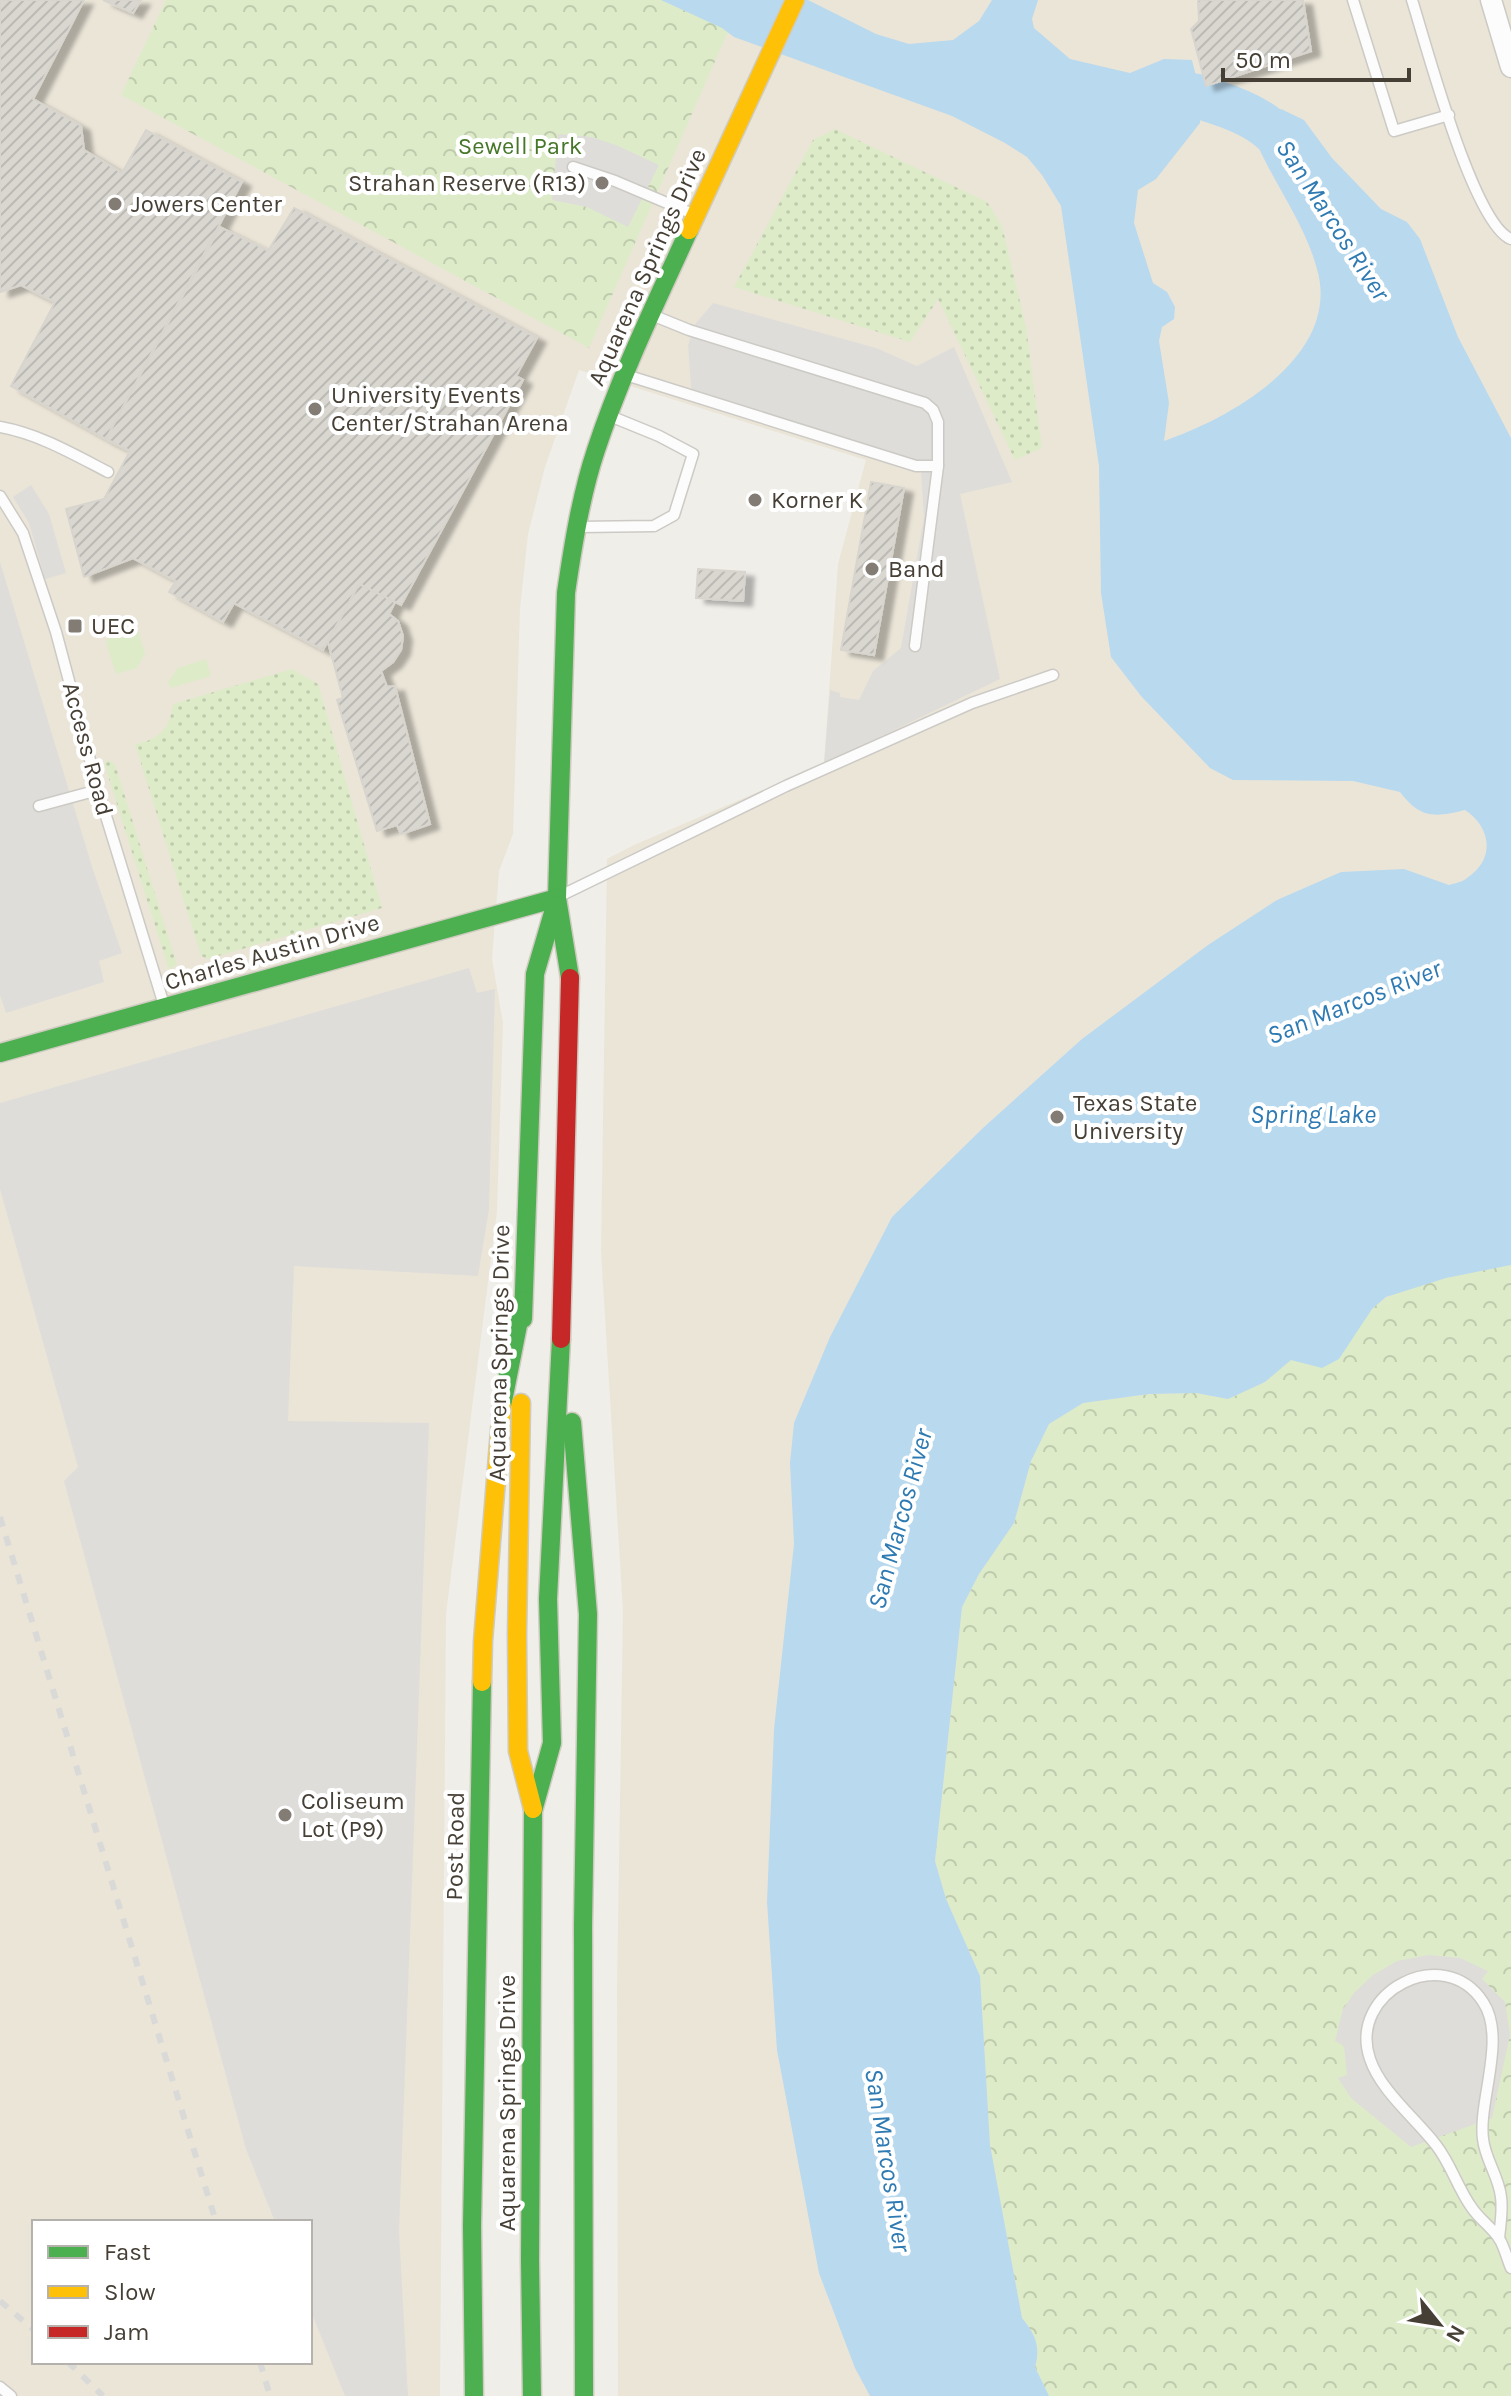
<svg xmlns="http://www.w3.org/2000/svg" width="1511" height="2396" viewBox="0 0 1511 2396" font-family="Karla,sans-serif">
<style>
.education{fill:#ebe5d8;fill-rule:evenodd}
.grass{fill:url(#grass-dots)}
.park{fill:url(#park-crowns)}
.garden{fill:#ddebc9}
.parking{fill:#dfddd9}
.water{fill:#b9d9ee}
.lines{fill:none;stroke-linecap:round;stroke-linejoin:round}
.river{stroke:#b9d9ee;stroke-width:44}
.building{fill:url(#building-hatch);stroke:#d8d5cf;stroke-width:2;filter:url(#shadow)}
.lane-casing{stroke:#cccac5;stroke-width:13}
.street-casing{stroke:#cccac5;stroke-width:23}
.fast-casing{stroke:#cfcbc0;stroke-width:21}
.slow-casing{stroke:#cfcbc0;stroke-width:21}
.jam-casing{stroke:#cfcbc0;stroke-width:21}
.lane{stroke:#fdfcfc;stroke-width:10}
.street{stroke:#fdfcfc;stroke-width:20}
.fast{stroke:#4caf50;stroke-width:18}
.slow{stroke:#ffc107;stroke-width:18}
.jam{stroke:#c62828;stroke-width:18}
.rail{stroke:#d9d9d8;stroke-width:6;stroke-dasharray:10 10;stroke-linecap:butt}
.poi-dot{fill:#827c74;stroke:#fff;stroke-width:3}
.labels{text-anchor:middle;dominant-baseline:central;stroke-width:8;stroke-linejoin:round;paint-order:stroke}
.park-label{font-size:24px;fill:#467728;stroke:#fff}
.poi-label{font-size:24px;fill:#463f35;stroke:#fff;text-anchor:start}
.street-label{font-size:24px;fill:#463f35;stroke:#fff}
.water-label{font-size:26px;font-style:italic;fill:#2e7ab2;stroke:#fff}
</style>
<defs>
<pattern id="grass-dots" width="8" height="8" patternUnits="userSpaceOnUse" patternTransform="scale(2)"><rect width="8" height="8" fill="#ddebc9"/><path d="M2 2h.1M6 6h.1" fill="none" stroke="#bfcbad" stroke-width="1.8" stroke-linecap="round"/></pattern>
<pattern id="park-crowns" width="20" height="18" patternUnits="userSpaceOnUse" patternTransform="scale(2)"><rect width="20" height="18" fill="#ddebc9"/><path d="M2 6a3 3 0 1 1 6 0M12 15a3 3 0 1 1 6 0" fill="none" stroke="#bfcbad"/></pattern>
<pattern id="building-hatch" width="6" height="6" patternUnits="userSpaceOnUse" patternTransform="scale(2)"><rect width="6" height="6" fill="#dad7d1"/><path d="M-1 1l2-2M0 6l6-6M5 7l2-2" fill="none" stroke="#bcbab4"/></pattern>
<filter id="shadow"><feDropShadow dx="9" dy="5" stdDeviation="2" flood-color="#0004"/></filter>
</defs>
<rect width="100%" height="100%" fill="#f0eee9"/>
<path class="education" d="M0,0H1511V2396H618L617,1989L623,1611L601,1251L607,859L634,845L824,764L838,564L866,460L579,370L545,467L528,534L520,609L513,834L499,871L492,959L503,1023L497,1211L446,1614L440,2396H0ZM34,2222H310V2362H34Z"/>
<g class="grass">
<polygon points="835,129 987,202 1002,226 1026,327 1042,448 1015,460 938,299 910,342 734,287 813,140"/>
<path d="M292,669L318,684L382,908L208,959L201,956L135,744C159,740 170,728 173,704Z"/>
<polygon points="108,760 115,764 177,965 169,970 104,763"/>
</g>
<g class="park">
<polygon points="166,0 742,0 589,348 121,95"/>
<path d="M1511,1265V2396H1049L1035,2367C1041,2346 1035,2334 1022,2318L990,2145L980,1976L946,1899L935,1861L962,1607L979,1574L1014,1523L1031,1461L1049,1424L1083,1403L1149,1394L1196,1393L1228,1399L1265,1382L1291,1359H1339C1350,1343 1360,1321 1374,1307C1399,1282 1476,1272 1511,1265Z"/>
</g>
<g class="garden">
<polygon points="137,627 145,654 137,668 116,674 106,642 110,634"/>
<polygon points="206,659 211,676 171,688 168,682 178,668"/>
</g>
<g class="parking">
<polygon points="558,134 591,137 616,145 659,165 628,227 587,207 552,200"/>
<polygon points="713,303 876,348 917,366 954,347 1012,482 960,494 1000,679 824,764 830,690 840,693 840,697 859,700 873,671 901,648 924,517 921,472 692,400 688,345 696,323"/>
<polygon points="31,485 49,514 66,573 45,579 29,523 13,497"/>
<polygon points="0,562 93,870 122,953 99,961 104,982 6,1013 0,995"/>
<polygon points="469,968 477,993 495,989 489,1209 478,1276 294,1266 288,1421 429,1423 399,2232 408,2396 345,2396 310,2309 310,2222 275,2222 246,2149 64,1481 78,1467 0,1189 0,1103"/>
<polygon points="1429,1955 1460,1958 1488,1971 1482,1979 1505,2002 1510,2035 1492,2118 1411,2147 1351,2098 1338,2078 1347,2075 1344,2046 1335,2041 1343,2009 1354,1993 1373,1975 1397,1961"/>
</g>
<path class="water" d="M661,0H808L876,34L909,44L953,40L979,21L992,0H1038L1032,19L1034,28L1070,59L1130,73L1164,59L1192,60L1201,97L1200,123L1156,179L1138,190L1134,223L1153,283L1167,292L1175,307L1174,319L1162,327L1159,341L1169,403L1164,441C1232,418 1342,355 1317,269C1305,224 1275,185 1256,142L1281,109L1304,120L1332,158L1381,209L1407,222L1420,239L1458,337L1511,438V1265L1446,1278L1386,1297L1372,1309L1339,1359L1322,1368L1291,1360L1265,1382L1228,1399L1196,1393L1149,1394L1083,1403L1049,1424L1031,1461L1014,1523L979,1574L962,1607L935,1861L946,1899L980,1976L990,2145L1022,2318C1035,2334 1041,2346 1035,2367L1049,2396H870L855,2368L819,2273L777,2050L767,1902L774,1729L794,1544L790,1463L794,1423L830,1337L892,1217L983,1128L1082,1039L1208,945L1277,900L1341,872L1404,869L1449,885C1455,883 1463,882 1467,878C1496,859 1491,827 1465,810C1433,818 1420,818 1400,792L1353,781L1233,780L1210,768L1141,696L1111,657L1101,593L1099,466L1061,206L1042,175L1027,157L1005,143L952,116L734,37L722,28Z"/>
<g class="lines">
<path class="river" d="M1142,102C1153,100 1166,94 1178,94C1191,93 1204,98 1215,102C1262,117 1279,132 1306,173"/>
</g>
<g class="building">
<polygon points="0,0 84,0 33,99 81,126 84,150 122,173 146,130 242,182 106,439 11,386 55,302 21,285 0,292"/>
<polygon points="103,0 141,0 133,13"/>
<polygon points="1198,0 1303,0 1311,51 1206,86 1191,29 1199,21"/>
<polygon points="294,208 537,338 516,376 523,380 401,605 359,584 323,650 234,603 223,622 169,592 176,581 133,558 84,577 66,509 104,499 130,451 106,439 220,227 268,251"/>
<polygon points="871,482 904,488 874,655 841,650"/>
<polygon points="698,569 745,572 743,601 696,598"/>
<polygon points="359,584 395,602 389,614 398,621 403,636 401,650 393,662 381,671 387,687 395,686 430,824 401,834 397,825 377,831 337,700 343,698 328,642"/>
</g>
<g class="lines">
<g class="lane-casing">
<g id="lane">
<polyline points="1353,0 1394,131 1449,115"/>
<path d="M1412,0C1426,44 1473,224 1511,239"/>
<polyline points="573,167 615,181 693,214"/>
<polyline points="652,315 689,330 925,403 933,410 938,422 938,466 915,646"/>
<polyline points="626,375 916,466 938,466"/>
<path d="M0,427C39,434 73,454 108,472"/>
<polyline points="0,496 23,533 56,632 98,790 164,1005"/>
<polyline points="579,527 654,526 674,515 693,454 659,436 610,416"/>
<polyline points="39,806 98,790"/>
<polyline points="562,895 786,786 972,703 1053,675"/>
<path d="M1499,2239C1500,2226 1503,2210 1501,2197C1499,2177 1485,2159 1483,2139C1478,2101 1507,2038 1483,2002C1444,1942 1347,1992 1370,2059C1380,2090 1416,2119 1436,2145C1451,2164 1458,2189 1472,2208C1480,2220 1493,2228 1500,2240C1505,2249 1507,2259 1511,2268"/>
<polyline points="0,2387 11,2396"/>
</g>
</g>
<g class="street-casing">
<polyline id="street" points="1491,0 1511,67"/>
</g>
<g class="fast-casing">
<g id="fast">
<path d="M570,978L557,898L566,593C573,545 581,495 596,450C621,374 656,303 689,230"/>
<polyline points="0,1053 557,898"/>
<polyline points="523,1319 535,974 555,906"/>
<polyline points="502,1406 523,1300"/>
<polyline points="572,1422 588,1614 583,1925 584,2396"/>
<polyline points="474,2396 472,2226 482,1682"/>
<polyline points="532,2396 530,2260 533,1811 552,1743 548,1599 561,1339"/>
</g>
</g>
<g class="slow-casing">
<g id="slow">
<polyline points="689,230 795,0"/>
<polyline points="521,1403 517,1634 518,1751 533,1809"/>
<polyline points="482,1682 483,1641 502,1406"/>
</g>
</g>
<g class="jam-casing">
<polyline id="jam" points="561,1339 570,978"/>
</g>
<use href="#lane" class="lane"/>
<use href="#street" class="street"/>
<use href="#fast" class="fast"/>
<use href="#slow" class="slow"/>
<use href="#jam" class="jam"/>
<g class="rail">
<polyline points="0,1517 216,2222"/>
<polyline points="0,2301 34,2330"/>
<polyline points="68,2362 103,2396"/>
<polyline points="260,2362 270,2396"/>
</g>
</g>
<g class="poi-dot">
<circle cx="602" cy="183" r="8"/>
<circle cx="115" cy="204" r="8"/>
<circle cx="315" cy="409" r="8"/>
<circle cx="755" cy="500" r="8"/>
<circle cx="872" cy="569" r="8"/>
<rect x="67" y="618" width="16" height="16" rx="4"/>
<circle cx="1057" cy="1117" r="8"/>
<circle cx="285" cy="1815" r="8"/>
</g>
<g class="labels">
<g class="park-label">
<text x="520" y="146">Sewell Park</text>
</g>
<g class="poi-label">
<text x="586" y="183" text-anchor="end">Strahan Reserve (R13)</text>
<text x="131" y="204">Jowers Center</text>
<text x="331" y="395">University Events<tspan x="331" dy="28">Center/Strahan Arena</tspan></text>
<text x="771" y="500">Korner K</text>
<text x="888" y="569">Band</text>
<text x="91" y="626">UEC</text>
<text x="1073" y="1103">Texas State<tspan x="1073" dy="28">University</tspan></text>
<text x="301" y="1801">Coliseum<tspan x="301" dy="28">Lot (P9)</tspan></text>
</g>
<g class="street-label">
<text transform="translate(647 267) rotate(-66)">Aquarena Springs Drive</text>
<text transform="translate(88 749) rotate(75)">Access Road</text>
<text transform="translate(272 952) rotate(-16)">Charles Austin Drive</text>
<text transform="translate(499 1353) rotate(-89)">Aquarena Springs Drive</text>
<text transform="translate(455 1846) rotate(-89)">Post Road</text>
<text transform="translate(507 2103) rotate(-90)">Aquarena Springs Drive</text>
</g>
<g class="water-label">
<text transform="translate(1333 220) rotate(57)">San Marcos River</text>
<text transform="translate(1354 1002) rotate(-22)">San Marcos River</text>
<text x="1313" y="1114">Spring Lake</text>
<text transform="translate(900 1519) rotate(-75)">San Marcos River</text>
<text transform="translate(888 2160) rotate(81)">San Marcos River</text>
</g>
</g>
<rect x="32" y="2220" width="280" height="144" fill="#ffffff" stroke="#b5b2ae" stroke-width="2"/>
<rect x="48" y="2246" width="40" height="12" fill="#4caf50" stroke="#b5b2ae" stroke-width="2"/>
<text x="104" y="2260" font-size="24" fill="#463f35">Fast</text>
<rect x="48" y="2286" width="40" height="12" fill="#ffc107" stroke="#b5b2ae" stroke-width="2"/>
<text x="104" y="2300" font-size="24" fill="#463f35">Slow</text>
<rect x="48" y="2326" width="40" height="12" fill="#c62828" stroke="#b5b2ae" stroke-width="2"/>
<text x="104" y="2340" font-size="24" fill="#463f35">Jam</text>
<g transform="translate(1439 2324) rotate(120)" stroke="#ffffff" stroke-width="6" paint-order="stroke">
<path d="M0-6L14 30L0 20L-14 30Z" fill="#463f35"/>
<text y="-12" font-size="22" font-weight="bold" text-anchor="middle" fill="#463f35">N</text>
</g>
<path d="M1223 68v12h186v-12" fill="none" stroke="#463f35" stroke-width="4"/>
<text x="1235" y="68" font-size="24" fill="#463f35" stroke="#ffffff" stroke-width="6" paint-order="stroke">50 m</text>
</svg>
